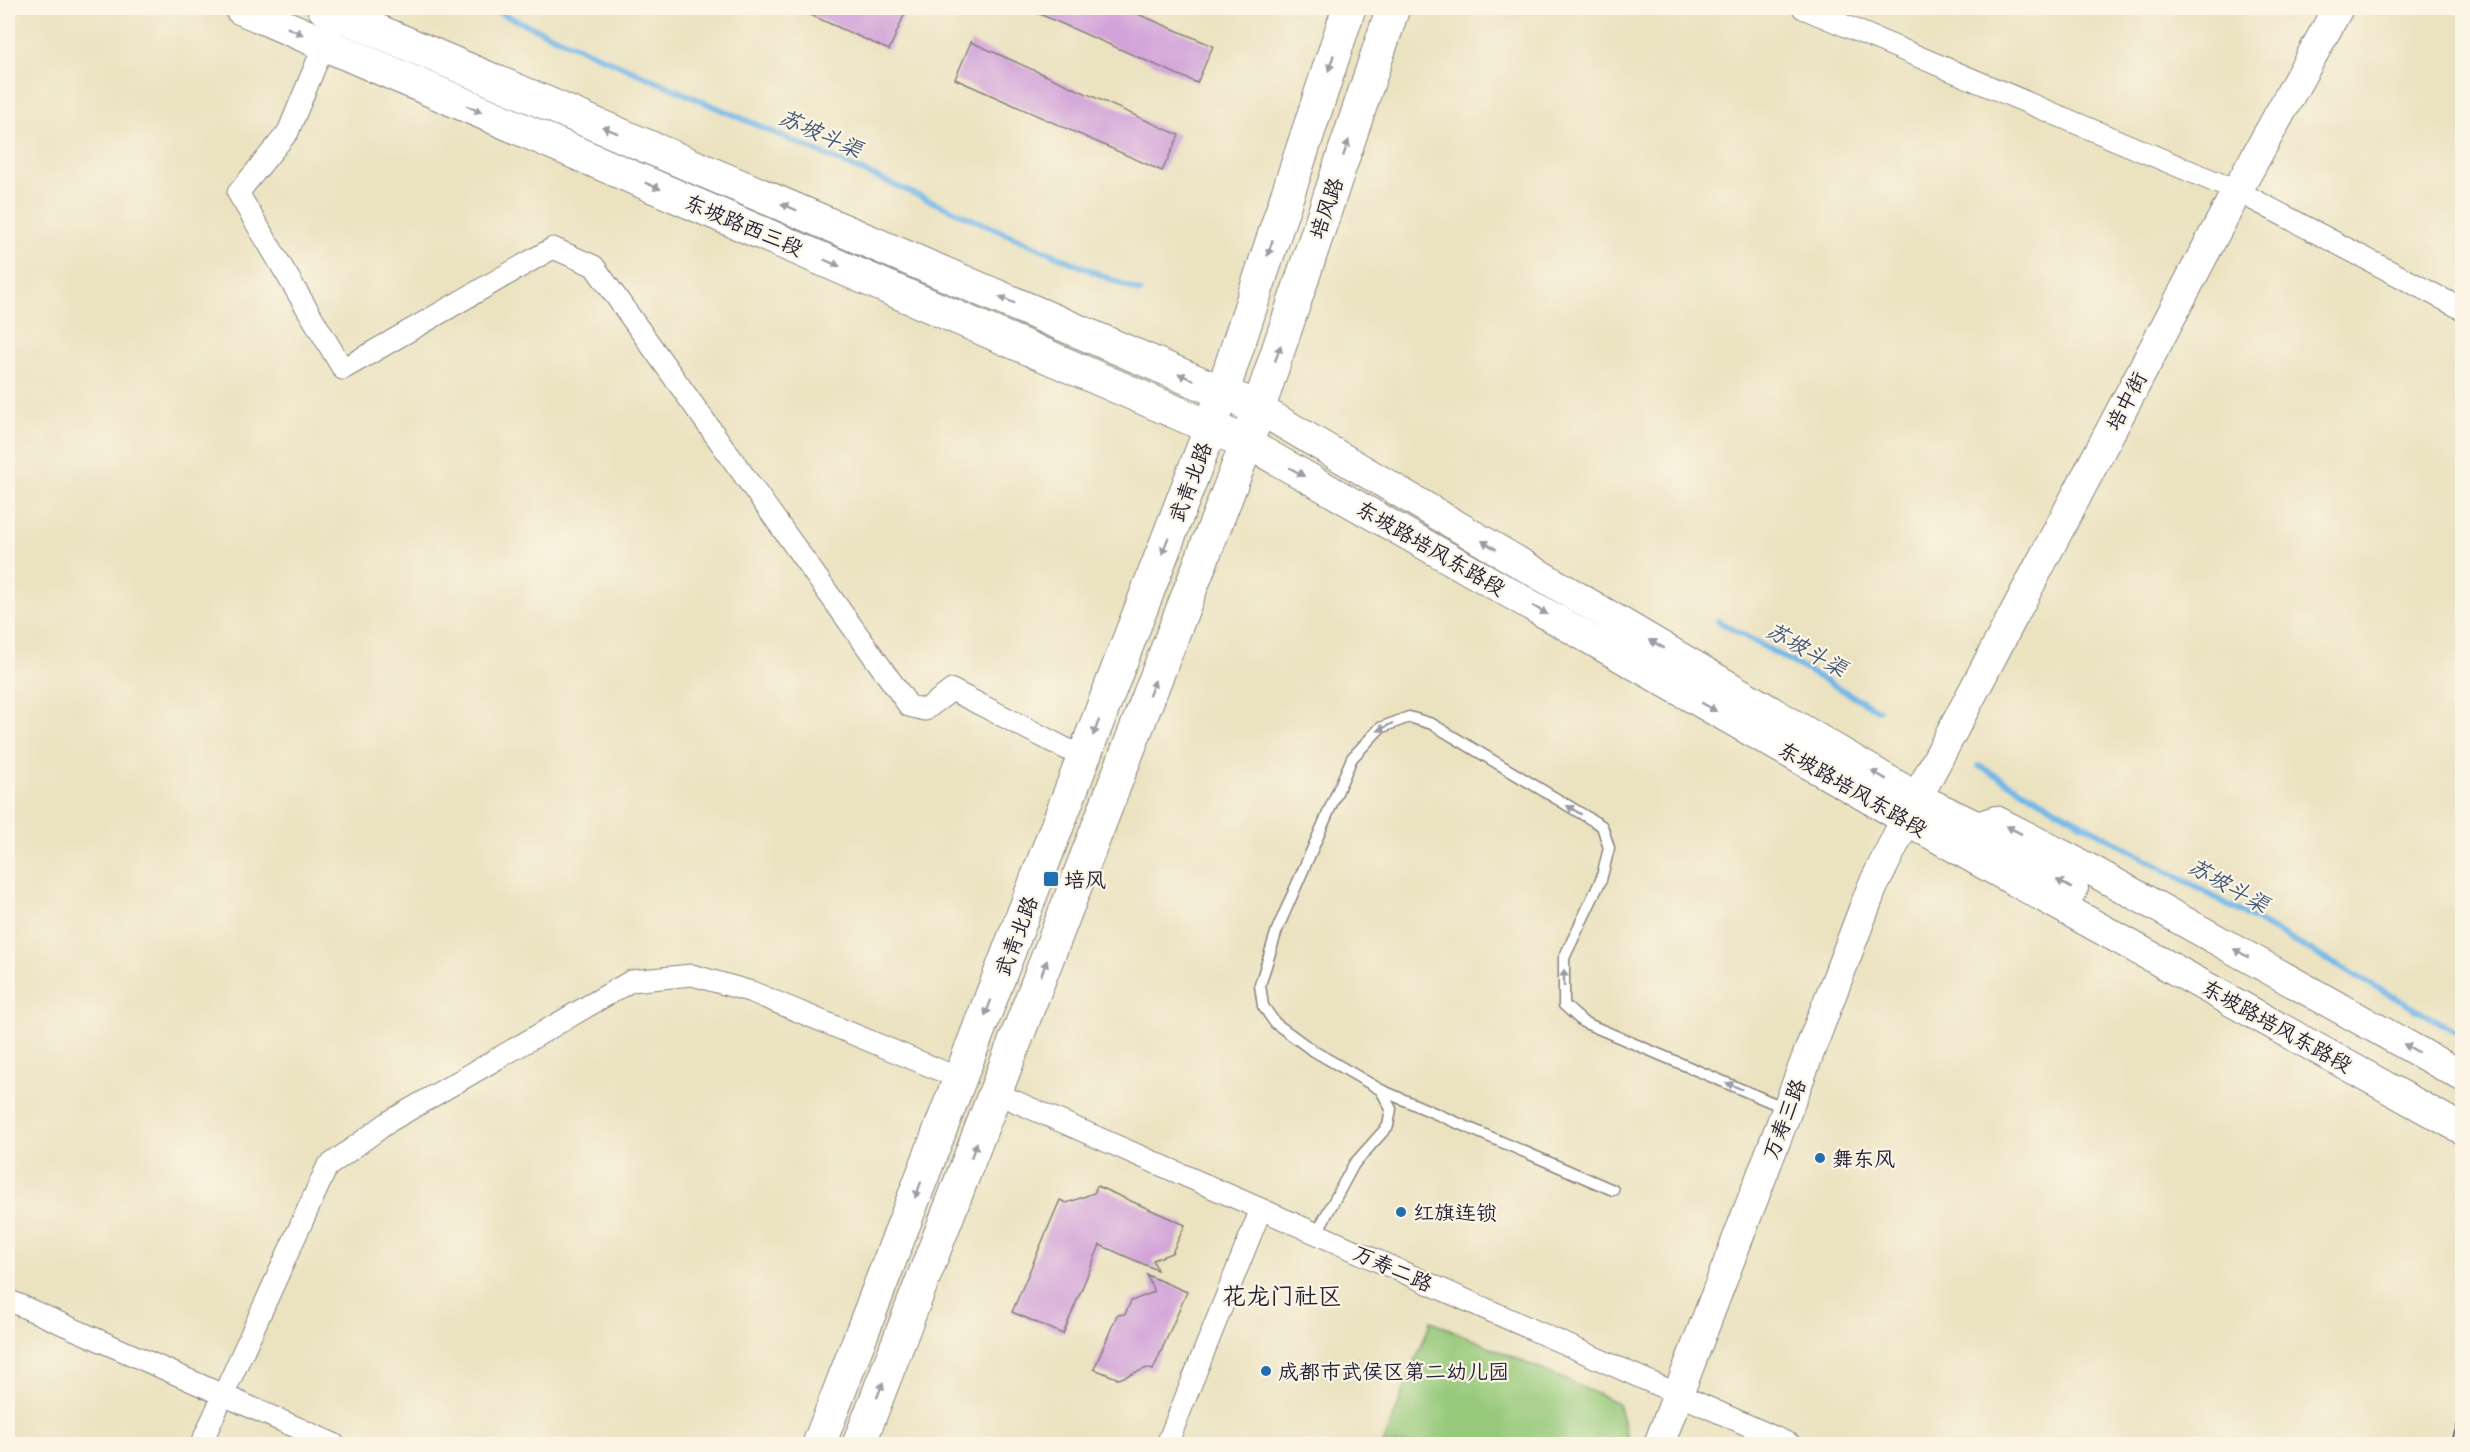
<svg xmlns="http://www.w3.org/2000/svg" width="2470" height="1452" viewBox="0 0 2470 1452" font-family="'Patrick Hand','LXGW WenKai TC',sans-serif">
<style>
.green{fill:#96c97a;stroke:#5c765a;stroke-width:1.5}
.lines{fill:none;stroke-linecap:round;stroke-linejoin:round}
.stream{stroke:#72b8e9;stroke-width:6}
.building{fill:#d1a3d9}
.lane-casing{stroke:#86827e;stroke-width:13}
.street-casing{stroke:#86827e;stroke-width:23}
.secondary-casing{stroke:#86827e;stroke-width:32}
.primary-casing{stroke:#86827e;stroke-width:35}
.lane{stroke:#fff;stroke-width:10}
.street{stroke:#fff;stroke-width:21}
.secondary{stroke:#fff;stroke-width:30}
.primary{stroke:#fff;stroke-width:33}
.rail-casing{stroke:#22223b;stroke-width:7}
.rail{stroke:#fcf5e5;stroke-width:4.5;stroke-dasharray:14;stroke-linecap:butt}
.oneway{fill:#9c9ca7}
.poi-dot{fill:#1f6fb2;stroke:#fcf5e5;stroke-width:2}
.labels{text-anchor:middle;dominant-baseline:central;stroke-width:4.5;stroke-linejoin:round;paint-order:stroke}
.street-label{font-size:21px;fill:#22223b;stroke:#fcf5e5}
.poi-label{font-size:21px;fill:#22223b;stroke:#fcf5e5;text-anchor:start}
.water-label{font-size:22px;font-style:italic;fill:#3e5678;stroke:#fcf5e5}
.quarter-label{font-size:24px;fill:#22223b;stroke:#fcf5e5}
</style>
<rect width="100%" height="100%" fill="#fcf5e5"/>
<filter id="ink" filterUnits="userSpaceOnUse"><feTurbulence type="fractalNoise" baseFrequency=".0167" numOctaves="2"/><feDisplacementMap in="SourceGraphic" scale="12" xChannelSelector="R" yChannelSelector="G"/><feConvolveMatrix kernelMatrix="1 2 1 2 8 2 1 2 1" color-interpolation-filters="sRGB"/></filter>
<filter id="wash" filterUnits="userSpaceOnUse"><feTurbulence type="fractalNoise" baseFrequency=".008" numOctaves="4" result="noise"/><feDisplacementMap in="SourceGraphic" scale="24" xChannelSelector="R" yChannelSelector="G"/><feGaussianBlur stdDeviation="1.35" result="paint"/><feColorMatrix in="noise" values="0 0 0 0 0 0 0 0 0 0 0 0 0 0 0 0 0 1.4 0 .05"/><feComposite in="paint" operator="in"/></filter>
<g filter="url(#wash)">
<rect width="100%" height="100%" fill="#ebe2c0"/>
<polygon class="green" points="1431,1321 1618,1403 1629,1444 1383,1444"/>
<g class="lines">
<g class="stream">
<polyline points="488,8 1140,292"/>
<polyline points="1718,621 1878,710"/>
<polyline points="1979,766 2462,1035"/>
</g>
</g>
<g id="blocks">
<g class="building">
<polygon points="795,8 893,8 905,13 889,50"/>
<polygon points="1026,8 1124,8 1213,46 1197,83"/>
<polygon points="971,42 1179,135 1162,171 955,79"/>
<polygon points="1097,1186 1185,1225 1172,1253 1153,1260 1157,1270 1100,1245 1063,1334 1012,1312 1060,1200 1067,1203 1094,1193"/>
<polygon points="1147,1275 1187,1292 1153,1370 1147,1368 1119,1379 1094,1369 1117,1315 1125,1314 1131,1301 1154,1292"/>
</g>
</g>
</g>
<g filter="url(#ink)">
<use href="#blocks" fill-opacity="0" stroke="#86827e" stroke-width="1.5"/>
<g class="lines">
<g class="lane-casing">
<g id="lane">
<polyline points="1381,1090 1613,1190"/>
<polyline points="1316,1234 1354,1164 1388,1126 1391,1109 1381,1090 1312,1050 1275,1023 1263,1006 1260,985 1277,930 1352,758 1380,728 1409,717 1432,724 1602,826 1609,848 1601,880 1564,958 1564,1005 1583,1022 1785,1108"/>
</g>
</g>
<g class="street-casing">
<g id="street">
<polyline points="1803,8 2237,191 2462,309"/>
<polyline points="329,33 288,132 238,193 343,369 553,248 594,266 909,706 925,710 952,690 1084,758"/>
<polyline points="996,1093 1261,1209 1790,1444"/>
<polyline points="8,1300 334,1444"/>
<polyline points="201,1444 327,1167 390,1121 631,981 692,975 752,992 961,1079"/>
<polyline points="1167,1444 1261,1209"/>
</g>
</g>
<g class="secondary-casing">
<g id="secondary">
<polyline points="1259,409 1918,798 1978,827 1989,842 2073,889"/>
<polyline points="1247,443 1977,860 2462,1129"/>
<polyline points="1978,827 1996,821 2093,871 2462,1076"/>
<polyline points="1659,1444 1872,888 1906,819 2237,191 2338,8"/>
</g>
</g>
<g class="primary-casing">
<g id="primary">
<polyline points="241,8 1231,436"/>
<polyline points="324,8 1244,402"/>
<polyline points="819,1444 1211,427 1349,8"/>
<polyline points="859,1444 1247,443 1393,8"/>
</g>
</g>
<use href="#lane" class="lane"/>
<use href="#street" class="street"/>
<use href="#secondary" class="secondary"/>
<use href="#primary" class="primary"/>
<g class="rail-casing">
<polyline id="rail" points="2454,1444 2462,1419"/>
</g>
<use href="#rail" class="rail"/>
</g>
<defs><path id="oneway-solid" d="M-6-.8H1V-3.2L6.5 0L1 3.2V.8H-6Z" transform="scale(1.5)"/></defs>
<g class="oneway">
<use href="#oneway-solid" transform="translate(295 31) rotate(24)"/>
<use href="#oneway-solid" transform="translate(1331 63) rotate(108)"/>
<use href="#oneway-solid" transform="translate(474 109) rotate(23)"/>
<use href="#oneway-solid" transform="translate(610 130) rotate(-157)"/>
<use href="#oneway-solid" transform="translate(1346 148) rotate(-71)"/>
<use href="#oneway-solid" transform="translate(653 186) rotate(23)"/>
<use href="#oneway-solid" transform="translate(789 207) rotate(-157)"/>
<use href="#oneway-solid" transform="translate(1270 248) rotate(108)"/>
<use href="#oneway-solid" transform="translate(832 263) rotate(23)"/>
<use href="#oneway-solid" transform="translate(1007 300) rotate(-157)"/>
<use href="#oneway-solid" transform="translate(1278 353) rotate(-71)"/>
<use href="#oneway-solid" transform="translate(1186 377) rotate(-157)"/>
<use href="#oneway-solid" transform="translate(1297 472) rotate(30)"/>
<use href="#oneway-solid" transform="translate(1489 545) rotate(-149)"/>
<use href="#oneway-solid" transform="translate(1165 546) rotate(111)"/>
<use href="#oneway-solid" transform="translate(1540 610) rotate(30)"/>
<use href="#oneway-solid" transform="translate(1657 644) rotate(-149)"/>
<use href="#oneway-solid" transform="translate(1152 688) rotate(-69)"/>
<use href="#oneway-solid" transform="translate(1709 707) rotate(30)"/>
<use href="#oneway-solid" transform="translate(1385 727) rotate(153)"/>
<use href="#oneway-solid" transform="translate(1096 728) rotate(111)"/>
<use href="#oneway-solid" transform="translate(1879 775) rotate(-149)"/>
<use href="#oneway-solid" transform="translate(1574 810) rotate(-149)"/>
<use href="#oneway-solid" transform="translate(2014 830) rotate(-153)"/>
<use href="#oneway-solid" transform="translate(2064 884) rotate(-151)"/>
<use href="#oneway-solid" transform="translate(2241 953) rotate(-151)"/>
<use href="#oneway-solid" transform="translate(1044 968) rotate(-69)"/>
<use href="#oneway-solid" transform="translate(1564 978) rotate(-90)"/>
<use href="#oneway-solid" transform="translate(988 1008) rotate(111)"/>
<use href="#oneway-solid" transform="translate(2411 1048) rotate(-151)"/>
<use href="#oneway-solid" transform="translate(1734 1086) rotate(-157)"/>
<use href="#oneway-solid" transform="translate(974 1150) rotate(-69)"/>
<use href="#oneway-solid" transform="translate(918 1190) rotate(111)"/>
<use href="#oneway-solid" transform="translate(880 1390) rotate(-69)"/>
</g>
</g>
<g class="poi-dot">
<rect x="1043" y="871" width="16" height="16" rx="3"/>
<circle cx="1820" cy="1158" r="6"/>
<circle cx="1401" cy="1212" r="6"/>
<circle cx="1266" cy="1371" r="6"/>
</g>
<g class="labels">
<g class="street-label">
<text transform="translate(1326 208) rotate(-71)">培风路</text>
<text transform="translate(744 225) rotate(23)">东坡路西三段</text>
<text transform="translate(2126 401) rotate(-62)">培中街</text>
<text transform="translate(1190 482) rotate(-69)">武青北路</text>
<text transform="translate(1431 548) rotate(30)">东坡路培风东路段</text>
<text transform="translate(1853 789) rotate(30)">东坡路培风东路段</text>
<text transform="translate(1016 936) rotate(-69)">武青北路</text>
<text transform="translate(2277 1026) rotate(29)">东坡路培风东路段</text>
<text transform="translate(1784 1119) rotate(-69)">万寿三路</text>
<text transform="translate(1393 1268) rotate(24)">万寿二路</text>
</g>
<g class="poi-label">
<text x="1064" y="879">培风</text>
<text x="1832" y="1158">舞东风</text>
<text x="1413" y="1212">红旗连锁</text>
<text x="1278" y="1371">成都市武侯区第二幼儿园</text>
</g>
<g class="water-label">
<text transform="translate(821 133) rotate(24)">苏坡斗渠</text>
<text transform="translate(1807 649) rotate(29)">苏坡斗渠</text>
<text transform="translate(2229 885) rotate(29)">苏坡斗渠</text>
</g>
<g class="quarter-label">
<text x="1282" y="1295">花龙门社区</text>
</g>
</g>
<rect width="2470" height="1452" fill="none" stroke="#fcf5e5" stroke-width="30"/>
</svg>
